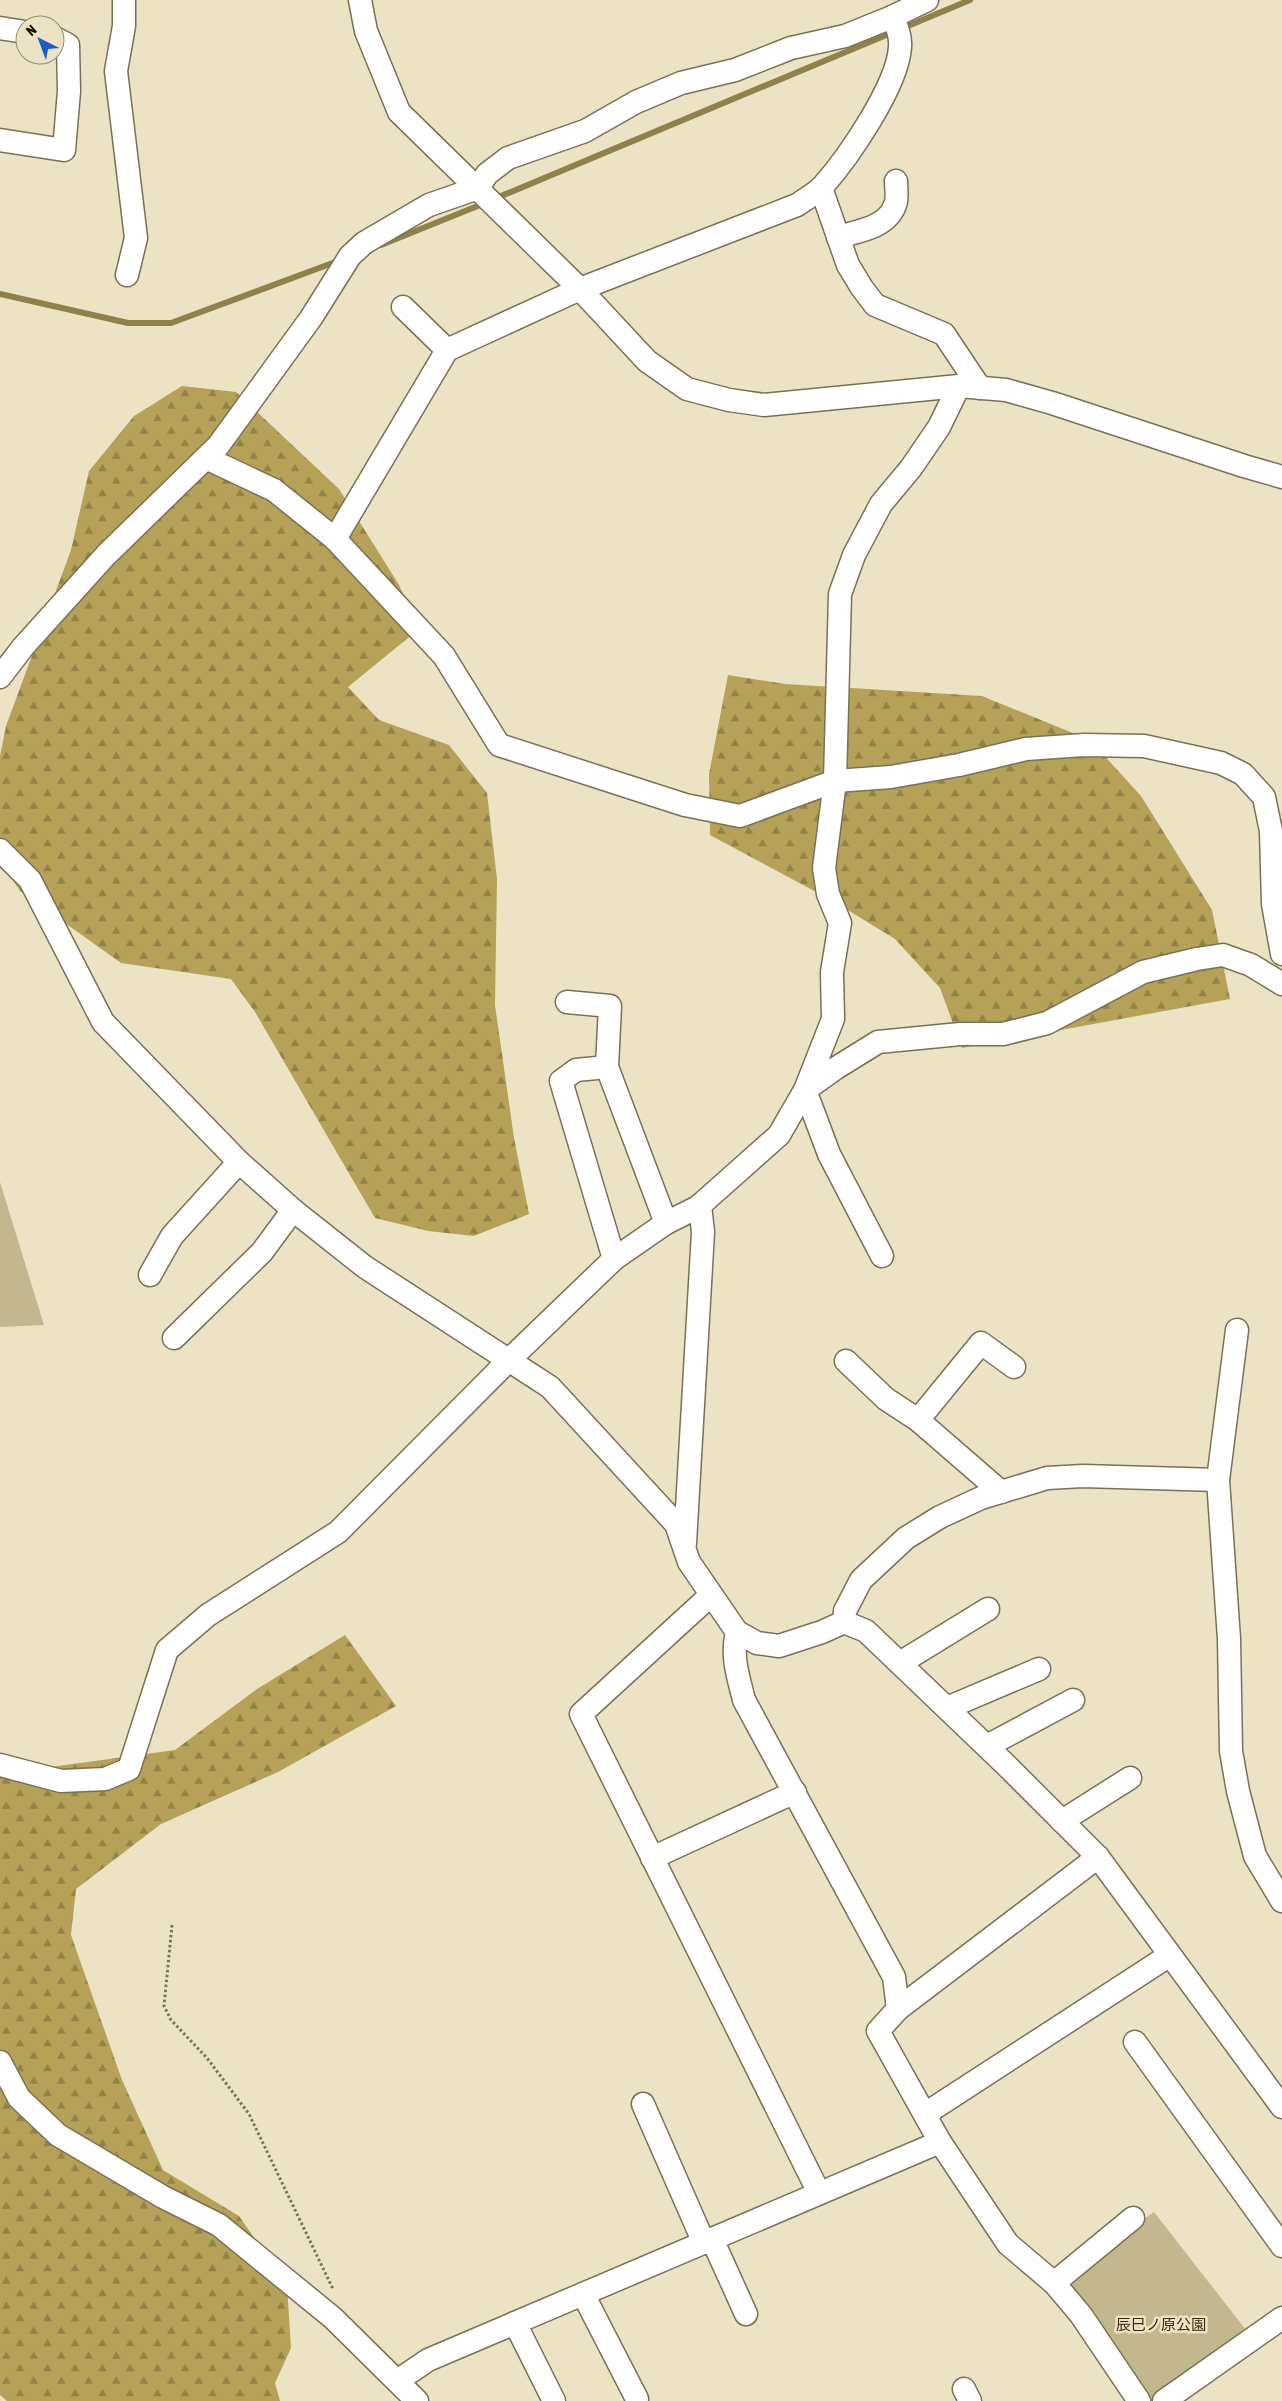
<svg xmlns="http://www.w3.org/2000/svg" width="1282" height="2401" viewBox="0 0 1282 2401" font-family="'Asap Condensed','Noto Sans JP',sans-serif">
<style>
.forest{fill:url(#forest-firs)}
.park{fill:#c3b88d}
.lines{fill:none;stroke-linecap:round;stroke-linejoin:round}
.stream{stroke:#8f814a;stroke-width:6}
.minor-casing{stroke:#787155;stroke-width:25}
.path{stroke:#797460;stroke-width:3;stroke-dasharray:2.5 2.5;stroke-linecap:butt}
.minor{stroke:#fff;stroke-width:22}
.labels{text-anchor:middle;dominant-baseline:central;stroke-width:5;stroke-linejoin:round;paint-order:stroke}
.park-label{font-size:15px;fill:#342c09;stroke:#ebe3c4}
</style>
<defs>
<pattern id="forest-firs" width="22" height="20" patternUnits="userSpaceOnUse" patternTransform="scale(1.25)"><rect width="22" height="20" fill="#b5a258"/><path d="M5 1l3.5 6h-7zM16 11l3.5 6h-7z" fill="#928247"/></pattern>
</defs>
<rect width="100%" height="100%" fill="#ebe3c4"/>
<g class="forest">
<polygon points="182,386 236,392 339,489 399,585 419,629 348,687 379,720 449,745 487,793 497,879 495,1005 514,1138 529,1214 474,1236 428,1231 375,1218 255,1012 231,979 121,963 20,891 0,861 0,756 6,726 71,550 89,471 134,416"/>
<polygon points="728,675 785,684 982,696 1090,740 1141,796 1212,910 1230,999 962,1048 940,988 895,939 833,901 710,835 709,774"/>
<polygon points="345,1635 396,1706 278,1772 161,1824 76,1889 71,1935 122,2080 163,2170 239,2216 287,2285 291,2348 275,2383 280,2401 7,2401 0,2395 0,1774 175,1750 257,1689"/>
</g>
<g class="park">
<polygon points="0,1182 44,1325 0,1327"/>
<polygon points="1154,2212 1253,2339 1164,2401 1139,2401 1054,2283"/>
</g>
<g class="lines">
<g class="stream">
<polyline points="494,199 970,0"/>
<polyline points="381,245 485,203"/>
<polyline points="0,294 128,323 171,323 338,261"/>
</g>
<g class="minor-casing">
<g id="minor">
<polyline points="124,0 124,26 116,71 136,238 127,275"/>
<polyline points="360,0 366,31 399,112 580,289 647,361 687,389 729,400 764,405 959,386 1006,390 1052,403 1244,466 1282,477"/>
<polyline points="0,28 25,32"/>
<polyline points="0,140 64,150 69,91 68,45 55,38"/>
<polyline points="821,188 848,265 862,288 875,305 944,334 980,388"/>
<path d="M838,237C858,231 887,228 895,205C898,199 896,188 896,181"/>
<polyline points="403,307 447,350"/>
<polyline points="206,458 274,490 335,539 444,656 499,745 685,805 740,816 835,781 891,777 959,765 1026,749 1084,745 1144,746 1221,763 1243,774 1264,797 1271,831 1273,904 1282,954"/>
<path d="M335,539L447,350L580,289L797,205C805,199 815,194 822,187C848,158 898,85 900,47C901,36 897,26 892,17"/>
<polyline points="0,677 23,647 106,555 218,446 311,318 350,256 364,243 429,205 478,188 487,174 508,158 585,131 636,102 681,83 735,70 791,48 845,36 892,17 927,0"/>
<polyline points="0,850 30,880 103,1022 239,1162 293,1210 365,1267 550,1387 676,1524 689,1562 737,1632 757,1643 779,1646 822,1632 844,1622 866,1631 1006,1765 1098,1857 1282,2107"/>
<polyline points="567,1002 610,1006 607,1067 666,1223"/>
<polyline points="607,1067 576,1070 561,1081 614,1259"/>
<polyline points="805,1090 836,1068 878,1042 960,1034 1003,1034 1047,1023 1143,972 1197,959 1223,955 1251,965 1282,984"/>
<polyline points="805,1090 829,1154 882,1256"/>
<polyline points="150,1275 172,1236 239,1162"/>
<polyline points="1237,1330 1218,1480 1229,1639 1231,1751 1238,1791 1255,1856 1282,1901"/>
<polyline points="174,1338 262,1252 293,1210"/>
<polyline points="846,1361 886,1399 918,1420 1001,1492"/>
<polyline points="918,1420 981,1343 1014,1367"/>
<polyline points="685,1543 703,1232 700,1205"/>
<polyline points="711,1595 581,1714 819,2193"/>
<polyline points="844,1622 845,1611 861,1580 906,1538 940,1517 981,1498 1047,1478 1083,1476 1218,1480"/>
<path d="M737,1632C731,1656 738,1676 744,1700L894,1977L898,2009"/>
<polyline points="900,1663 988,1609"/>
<polyline points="947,1708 1039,1669"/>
<polyline points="987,1746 1073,1700"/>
<polyline points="0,1765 61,1781 105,1779 129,1769 167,1650 208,1615 338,1532 510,1359 614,1259 666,1223 698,1207 779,1135 805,1090 833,1019 832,972 840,923 828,894 824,868 835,781 840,594 854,555 881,504 911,468 939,427 959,386"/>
<polyline points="1062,1821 1130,1778"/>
<polyline points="1098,1857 898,2009 878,2031 940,2142 1008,2244 1054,2283 1081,2315 1139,2401"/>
<polyline points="652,1858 795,1792"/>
<polyline points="1135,2042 1282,2246"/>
<polyline points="0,2062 19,2098 58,2135 163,2197 219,2225 333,2318 417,2401"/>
<polyline points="643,2104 704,2243"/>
<polyline points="925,2114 1170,1955"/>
<polyline points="712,2239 746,2314"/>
<polyline points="1054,2283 1133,2218"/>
<polyline points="583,2294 637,2399"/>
<polyline points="515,2323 554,2401"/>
<polyline points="397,2381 428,2360 940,2142"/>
<polyline points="964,2389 970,2401"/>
<polyline points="1164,2401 1282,2318"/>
</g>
</g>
<polyline class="path" points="172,1925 164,2006 171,2020 207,2058 249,2114 333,2289"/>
<use href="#minor" class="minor"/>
</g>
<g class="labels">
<g class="park-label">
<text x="1161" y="2324">辰巳ノ原公園</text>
</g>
</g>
<g transform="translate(40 40) rotate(318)"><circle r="24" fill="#ebe3c4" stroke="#948e78"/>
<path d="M0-4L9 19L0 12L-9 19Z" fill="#1a5cc8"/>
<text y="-8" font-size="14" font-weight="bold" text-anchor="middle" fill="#120f05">N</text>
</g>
</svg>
